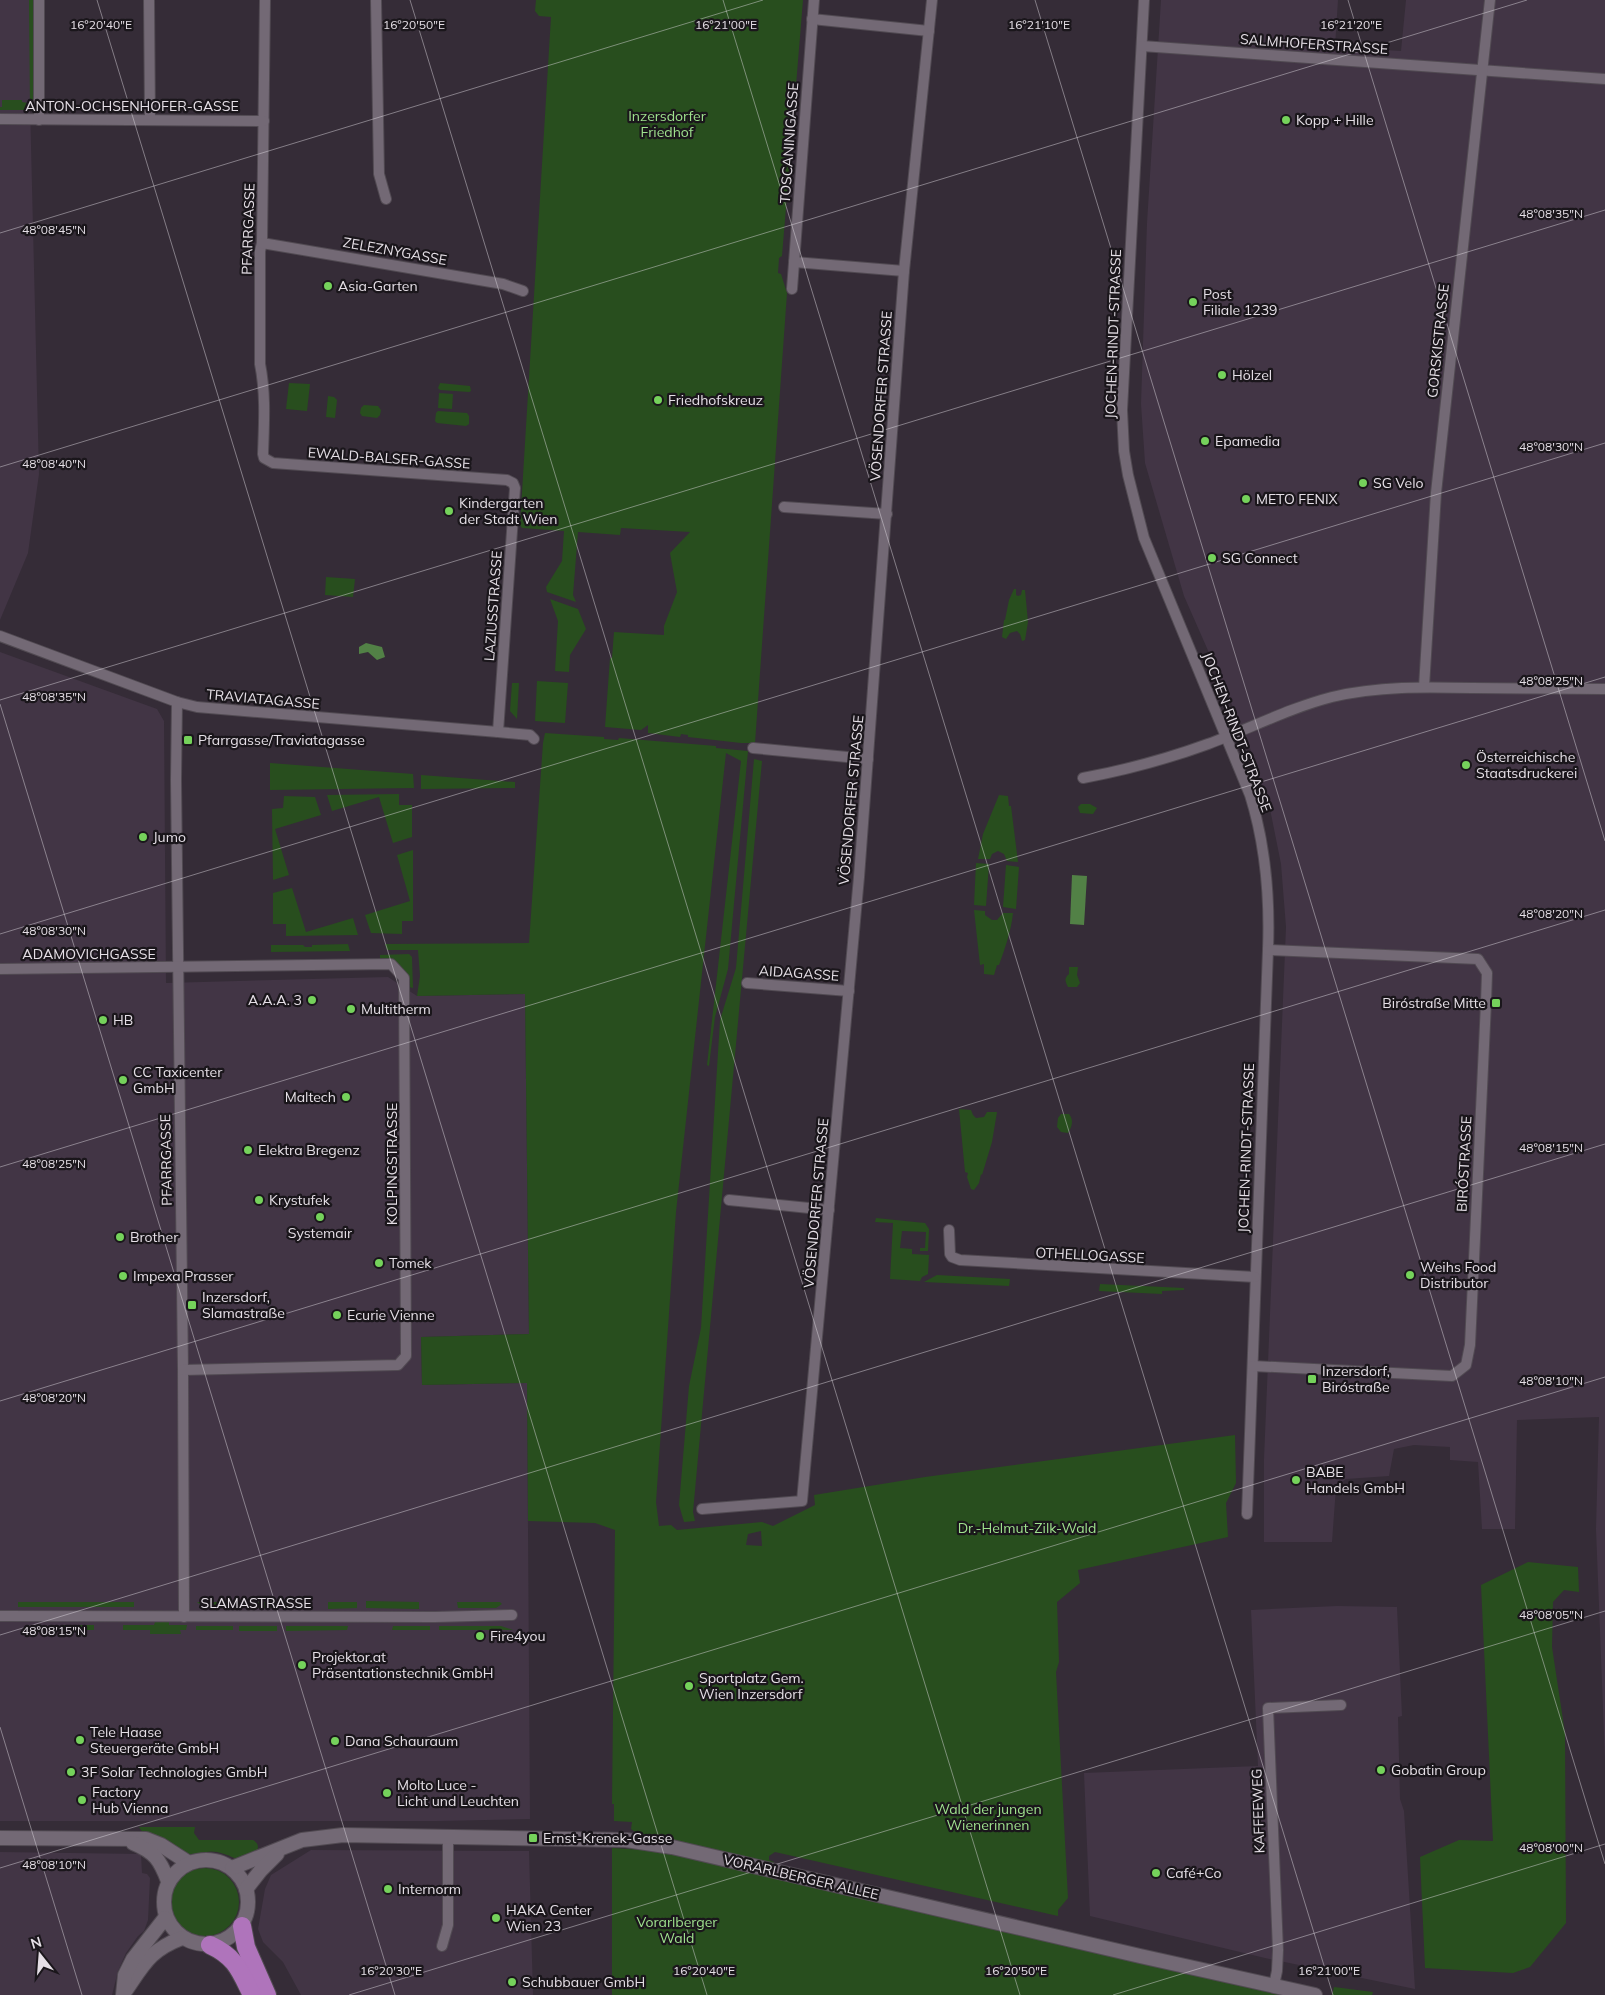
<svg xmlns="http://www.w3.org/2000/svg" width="1605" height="1995" viewBox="0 0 1605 1995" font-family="Mulish,sans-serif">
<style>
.built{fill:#423545}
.green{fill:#284e1e;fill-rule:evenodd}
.water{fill:#528146}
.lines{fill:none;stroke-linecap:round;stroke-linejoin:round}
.minor-casing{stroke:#514a52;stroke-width:12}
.secondary-casing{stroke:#514a52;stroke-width:16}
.motorway-casing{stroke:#514a52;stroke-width:20}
.minor{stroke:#736975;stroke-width:10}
.secondary{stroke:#736975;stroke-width:14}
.motorway{stroke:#af74bb;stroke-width:18}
.ticks{fill:none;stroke:#e5dfe6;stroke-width:1;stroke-opacity:0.45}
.poi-dot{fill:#75d25b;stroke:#1a161b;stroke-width:2}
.labels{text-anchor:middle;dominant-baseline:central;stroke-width:4.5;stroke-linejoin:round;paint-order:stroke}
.street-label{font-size:14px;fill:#e5dfe6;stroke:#1a161b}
.park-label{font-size:14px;fill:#9fe28e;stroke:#1a161b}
.poi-label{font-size:14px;fill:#e5dfe6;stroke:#1a161b;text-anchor:start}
.ticks-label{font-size:12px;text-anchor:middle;fill:#e5dfe6;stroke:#1a161b;stroke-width:4.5;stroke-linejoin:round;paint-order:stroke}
</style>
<rect width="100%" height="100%" fill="#352c37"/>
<g class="built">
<polygon points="0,0 31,0 30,104 39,474 28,553 0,620"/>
<polygon points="1161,0 1338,0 1335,47 1401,51 1406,0 1605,0 1605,1760 1596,1529 1599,1417 1517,1420 1515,1529 1482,1529 1478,1462 1450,1460 1450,1447 1414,1445 1394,1449 1389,1476 1346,1479 1336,1487 1332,1542 1264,1542 1264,1459 1286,927 1281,864 1270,809 1247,739 1184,596 1145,463 1141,404 1147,223"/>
<polygon points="0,652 157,709 164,721 166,983 388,977 417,996 525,994 529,1334 421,1337 422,1385 527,1383 530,1819 437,1821 0,1821"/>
<polygon points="1337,1606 1397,1607 1402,1716 1398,1717 1400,1799 1404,1811 1415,1989 1265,1958 1090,1916 1084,1773 1258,1766 1251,1610"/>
<polygon points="311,1850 529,1851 533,1995 301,1995 283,1962 263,1942 258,1929 265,1889 271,1875"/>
<polygon points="0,1852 141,1854 142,1873 147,1874 150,1878 148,1920 144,1931 138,1936 126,1953 118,1971 112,1995 0,1995"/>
</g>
<g class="green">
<polygon points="29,0 34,0 34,103 30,108"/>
<polygon points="536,0 803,0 782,256 779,258 778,273 781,274 787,293 755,743 741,743 688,737 688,735 681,734 680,737 648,733 648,725 641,730 605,727 610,658 612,658 614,632 664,635 664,626 677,592 670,553 690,532 621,528 620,535 578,532 573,595 576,602 547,592 546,587 562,561 564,531 522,528 520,525 551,17 539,16 535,11"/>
<polygon points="2,100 22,100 22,102 28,103 28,110 0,110 0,107 2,107"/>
<polygon points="289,383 310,384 307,411 286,409"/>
<polygon points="440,383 470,386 471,391 469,392 440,390 438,388"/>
<polygon points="439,393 453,394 452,409 438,408"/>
<polygon points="328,396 334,397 337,400 335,418 326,417"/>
<polygon points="364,405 378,406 381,410 380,415 377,418 362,416 360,413 361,408"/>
<polygon points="438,411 467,413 469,416 469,424 466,426 437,423 435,421 436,413"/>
<polygon points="326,577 355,579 353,597 325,595"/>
<polygon points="1014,589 1016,589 1016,595 1018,596 1021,595 1022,590 1025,590 1028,622 1025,640 1022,641 1020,634 1017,631 1010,633 1006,639 1002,637 1004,620 1005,620 1009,600"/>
<polygon points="550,599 578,609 586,629 570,655 569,672 555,671 558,621"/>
<polygon points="537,681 568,683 565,723 535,721"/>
<polygon points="512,683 519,683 517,719 510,711"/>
<path d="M545,733L604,737V739L618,740L619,738L716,746V748L748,751L728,969L715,1017L709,1066L707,1065L741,761L726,753L676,1212L656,1502L659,1526L671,1525L677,1530L762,1522L773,1526L815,1505L814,1495L925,1477L1235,1435L1236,1483L1226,1503L1228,1537L1078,1570L1080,1583L1057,1602L1059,1662L1056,1672L1068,1898L1058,1910V1916L775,1852L769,1856V1860L774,1862L773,1866L656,1836L638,1834L631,1829L632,1822L614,1821V1804H612L615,1530L595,1523L528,1521L527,1383L422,1385L421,1337L529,1334L525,994L417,996L420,976L418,950H387L385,944L529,943L543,743ZM761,1531L762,1546L746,1545L748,1534Z"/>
<polygon points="754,759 762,761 693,1512 695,1521 684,1522 679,1505 689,1386 701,1328 720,1020 736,968"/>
<polygon points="270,763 413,774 414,788 270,790"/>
<polygon points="421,775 515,782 515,788 421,789"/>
<polygon points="399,794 399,805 412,805 412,837 393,843 379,797 332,811 327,795"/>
<polygon points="999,795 1008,796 1009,806 1011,806 1018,862 1007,861 1004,854 998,851 992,854 990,859 978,859 983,834"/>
<polygon points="284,796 315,797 321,815 275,829 289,875 273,880 272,809 283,808"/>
<polygon points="1081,804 1090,804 1097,808 1093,814 1080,813 1078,807"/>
<polygon points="413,850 413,921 402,921 402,934 371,933 365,915 410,901 397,855"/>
<polygon points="976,863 989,864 986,906 974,905"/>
<polygon points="1006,865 1019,867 1016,909 1003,907"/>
<polygon points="292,888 306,932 353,918 358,935 286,936 286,924 273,924 273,893"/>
<path d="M974,910L985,911V915L992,920H997L1003,913H1013C1011,932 1005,948 999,965H997L994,975L984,974V964L980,965Z"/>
<polygon points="348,944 350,951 271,952 271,945 303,945 305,947 312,947 312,945"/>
<path d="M409,954L412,957L413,988L409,987C408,969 398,959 380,958V955Z"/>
<path d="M1069,967H1078L1077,975L1080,983L1077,987H1068C1065,981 1064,978 1069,974Z"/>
<polygon points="959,1109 971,1110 973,1115 976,1118 984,1117 987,1112 997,1112 992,1142 982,1175 981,1174 979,1183 974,1190 971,1189 967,1177 968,1173 965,1172"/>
<path d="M1061,1114H1069C1074,1120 1072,1127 1068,1133L1061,1132L1057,1127L1058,1118Z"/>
<polygon points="876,1218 925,1223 929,1229 928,1251 920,1251 920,1248 925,1248 926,1232 902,1231 900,1248 912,1249 912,1254 929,1255 928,1274 922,1277 920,1281 890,1279 893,1223 875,1222"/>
<polygon points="937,1275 1010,1279 1009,1286 924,1282"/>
<polygon points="1100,1284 1184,1288 1184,1290 1162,1291 1162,1294 1099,1291"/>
<polygon points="1528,1562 1578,1567 1579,1592 1564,1590 1553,1602 1552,1647 1565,1733 1566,1923 1530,1967 1513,1973 1425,1968 1420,1857 1459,1840 1493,1841 1481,1585"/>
<polygon points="366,1601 419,1602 419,1609 366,1608"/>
<rect x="18" y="1602" width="116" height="5"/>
<polygon points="197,1602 271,1602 271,1608 205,1608"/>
<polygon points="328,1602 357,1602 357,1608 328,1609"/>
<polygon points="457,1602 500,1602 502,1604 496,1608 458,1608"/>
<polygon points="157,1621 169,1621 169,1625 187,1625 186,1630 180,1630 181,1634 150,1634 150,1630 123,1630 123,1625 154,1625 155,1622"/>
<rect x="62" y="1625" width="32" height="5"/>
<rect x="196" y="1626" width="37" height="4"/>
<rect x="239" y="1626" width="38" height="5"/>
<polygon points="286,1626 348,1626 347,1630 286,1631"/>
<polygon points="393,1626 430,1626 430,1630 392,1630"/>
<polygon points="439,1626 501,1626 513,1630 439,1630"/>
<path d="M139,1827H195L194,1833L199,1840H253C258,1843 259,1846 257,1851C231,1864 242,1858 217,1852C208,1850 199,1854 190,1854C177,1854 155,1839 143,1833Z"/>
<polygon points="612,1848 646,1850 704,1860 1280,1995 612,1995"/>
<circle cx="205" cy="1902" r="34"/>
<polygon points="1334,1987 1373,1992 1372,1995 1332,1995"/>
</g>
<g class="water">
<polygon points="366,643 382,647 385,657 377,660 368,652 359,654 359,647"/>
<polygon points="1072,875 1087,876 1084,925 1070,924"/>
</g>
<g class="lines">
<g class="minor-casing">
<g id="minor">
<polyline points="39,0 39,120"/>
<polyline points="149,0 150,120"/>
<path d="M265,0L262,243L260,251V364C266,394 264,424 263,454L264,458L273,463L507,480L513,483L515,488L498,732"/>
<polyline points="376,0 379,174 386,199"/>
<path d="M1144,0L1122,410L1124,451L1128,475L1144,538L1250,795C1266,846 1270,897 1268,950L1247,1514"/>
<polyline points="812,19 929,31"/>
<polyline points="1142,46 1605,79"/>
<polyline points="0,119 264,121"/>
<polyline points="262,243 503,284 523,291"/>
<polyline points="794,262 904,271"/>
<polyline points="792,289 814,0"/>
<polyline points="784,507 887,514"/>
<polyline points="0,636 177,702 197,707 498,732 530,735 534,739"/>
<polyline points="1424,687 1436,493 1490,0"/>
<polyline points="177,702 176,780 183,1370 184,1617"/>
<polyline points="753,748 868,759"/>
<path d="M1083,778C1126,770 1167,759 1208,744C1249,729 1289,708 1332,697C1378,686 1425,687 1472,688C1516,688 1561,689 1605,689"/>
<polyline points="0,969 391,964 404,978 406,1356 398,1365 183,1370"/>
<polyline points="747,983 849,991"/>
<polyline points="729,1200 829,1210"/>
<polyline points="949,1230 950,1254 952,1257 960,1260 1255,1277"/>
<polyline points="1253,1366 1452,1376 1466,1365 1470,1345 1486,1003 1487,973 1478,959 1268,950"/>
<polyline points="702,1509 802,1501 859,877 904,271 932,0"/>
<polyline points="0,1616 435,1617 512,1615"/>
<polyline points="442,1946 448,1925 448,1835"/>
<polyline points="1274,1985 1277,1971 1278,1950 1268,1708 1341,1705"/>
</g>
</g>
<g class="secondary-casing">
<g id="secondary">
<polyline points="0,1838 146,1839 161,1845 189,1863"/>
<path d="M133,1843C155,1852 160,1860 168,1881"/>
<circle cx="206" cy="1902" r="42"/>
<polyline points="232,1868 302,1840 343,1835 626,1840 672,1847 1140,1956 1315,1995"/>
<polyline points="246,1889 261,1870 277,1854"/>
<path d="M126,1990C144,1964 150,1950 182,1938"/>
<polyline points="123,1995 125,1975 133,1959 165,1918"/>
</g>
</g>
<g class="motorway-casing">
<g id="motorway">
<polyline points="242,1926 246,1947 267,1995"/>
<path d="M210,1945C236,1957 240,1971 252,1995"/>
</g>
</g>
<use href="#minor" class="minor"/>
<use href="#secondary" class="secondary"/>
<use href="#motorway" class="motorway"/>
</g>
<path class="ticks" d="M97,0L707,1995M410,0L1020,1995M723,0L1333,1995M1035,0L1605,1864M1348,0L1605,841M0,233L763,0M0,467L1527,0M0,700L1605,210M0,704L395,1995M0,934L1605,443M0,1167L1605,677M0,1401L1605,910M0,1635L1605,1144M0,1727L82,1995M0,1868L1605,1377M349,1995L1605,1611M1113,1995L1605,1844"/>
<g class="poi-dot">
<circle cx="1286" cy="120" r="5"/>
<circle cx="328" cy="286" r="5"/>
<circle cx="1193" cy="302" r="5"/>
<circle cx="1222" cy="375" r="5"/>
<circle cx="658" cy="400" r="5"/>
<circle cx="1205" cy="441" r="5"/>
<circle cx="1363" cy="483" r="5"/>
<circle cx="1246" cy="499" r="5"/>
<circle cx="449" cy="511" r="5"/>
<circle cx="1212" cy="558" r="5"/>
<rect x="183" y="735" width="10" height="10" rx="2.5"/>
<circle cx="1466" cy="765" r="5"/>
<circle cx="143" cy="837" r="5"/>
<circle cx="312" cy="1000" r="5"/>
<rect x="1491" y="998" width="10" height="10" rx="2.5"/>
<circle cx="351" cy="1009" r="5"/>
<circle cx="103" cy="1020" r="5"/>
<circle cx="123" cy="1080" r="5"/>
<circle cx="346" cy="1097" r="5"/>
<circle cx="248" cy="1150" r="5"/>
<circle cx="259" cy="1200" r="5"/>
<circle cx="320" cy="1217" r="5"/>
<circle cx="120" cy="1237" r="5"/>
<circle cx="379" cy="1263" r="5"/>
<circle cx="1410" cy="1275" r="5"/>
<circle cx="123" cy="1276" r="5"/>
<rect x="187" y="1300" width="10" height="10" rx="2.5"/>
<circle cx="337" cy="1315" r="5"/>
<rect x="1307" y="1374" width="10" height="10" rx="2.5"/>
<circle cx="1296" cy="1480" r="5"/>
<circle cx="480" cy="1636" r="5"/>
<circle cx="302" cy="1665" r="5"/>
<circle cx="689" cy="1686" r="5"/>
<circle cx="80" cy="1740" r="5"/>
<circle cx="335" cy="1741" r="5"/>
<circle cx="1381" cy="1770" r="5"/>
<circle cx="71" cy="1772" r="5"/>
<circle cx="387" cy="1793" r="5"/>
<circle cx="82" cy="1800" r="5"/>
<rect x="528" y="1833" width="10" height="10" rx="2.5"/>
<circle cx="1156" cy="1873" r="5"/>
<circle cx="388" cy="1889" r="5"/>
<circle cx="496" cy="1918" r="5"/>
<circle cx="512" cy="1982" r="5"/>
</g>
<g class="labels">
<g class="street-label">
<text transform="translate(1314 44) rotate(4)">SALMHOFERSTRASSE</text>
<text x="132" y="106">ANTON-OCHSENHOFER-GASSE</text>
<text transform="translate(789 143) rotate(-86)">TOSCANINIGASSE</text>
<text transform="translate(248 229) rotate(-88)">PFARRGASSE</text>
<text transform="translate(395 251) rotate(10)">ZELEZNYGASSE</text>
<text transform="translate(1113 334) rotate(-88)">JOCHEN-RINDT-STRASSE</text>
<text transform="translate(1438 341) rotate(-84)">GORSKISTRASSE</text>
<text transform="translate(881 396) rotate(-86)">VÖSENDORFER STRASSE</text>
<text transform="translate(389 458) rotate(4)">EWALD-BALSER-GASSE</text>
<text transform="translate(493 606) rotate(-86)">LAZIUSSTRASSE</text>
<text transform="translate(263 699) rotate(5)">TRAVIATAGASSE</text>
<text transform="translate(1237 732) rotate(69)">JOCHEN-RINDT-STRASSE</text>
<text transform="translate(851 800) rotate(-85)">VÖSENDORFER STRASSE</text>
<text x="89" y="954">ADAMOVICHGASSE</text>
<text transform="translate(799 973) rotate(4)">AIDAGASSE</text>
<text transform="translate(1246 1148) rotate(-88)">JOCHEN-RINDT-STRASSE</text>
<text transform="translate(166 1160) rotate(-91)">PFARRGASSE</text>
<text transform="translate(392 1164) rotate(-90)">KOLPINGSTRASSE</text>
<text transform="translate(1464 1164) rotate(-87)">BIRÓSTRASSE</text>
<text transform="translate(816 1203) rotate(-85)">VÖSENDORFER STRASSE</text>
<text transform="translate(1090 1255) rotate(3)">OTHELLOGASSE</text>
<text x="256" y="1603">SLAMASTRASSE</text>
<text transform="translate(1258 1811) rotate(-92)">KAFFEEWEG</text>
<text transform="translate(801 1877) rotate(13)">VORARLBERGER ALLEE</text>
</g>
<g class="park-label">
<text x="667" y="116">Inzersdorfer<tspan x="667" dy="16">Friedhof</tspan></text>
<text x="1027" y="1528">Dr.-Helmut-Zilk-Wald</text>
<text x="988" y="1809">Wald der jungen<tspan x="988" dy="16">Wienerinnen</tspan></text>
<text x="677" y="1922">Vorarlberger<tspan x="677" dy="16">Wald</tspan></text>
</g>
<g class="poi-label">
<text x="1296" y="120">Kopp + Hille</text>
<text x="338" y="286">Asia-Garten</text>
<text x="1203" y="294">Post<tspan x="1203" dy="16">Filiale 1239</tspan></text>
<text x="1232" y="375">Hölzel</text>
<text x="668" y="400">Friedhofskreuz</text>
<text x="1215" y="441">Epamedia</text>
<text x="1373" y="483">SG Velo</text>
<text x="1256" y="499">METO FENIX</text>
<text x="459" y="503">Kindergarten<tspan x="459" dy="16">der Stadt Wien</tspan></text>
<text x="1222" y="558">SG Connect</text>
<text x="198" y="740">Pfarrgasse/Traviatagasse</text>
<text x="1476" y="757">Österreichische<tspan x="1476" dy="16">Staatsdruckerei</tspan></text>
<text x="153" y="837">Jumo</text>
<text x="302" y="1000" text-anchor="end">A.A.A. 3</text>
<text x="1486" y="1003" text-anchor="end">Biróstraße Mitte</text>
<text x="361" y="1009">Multitherm</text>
<text x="113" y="1020">HB</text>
<text x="133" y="1072">CC Taxicenter<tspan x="133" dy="16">GmbH</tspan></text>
<text x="336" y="1097" text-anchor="end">Maltech</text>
<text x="258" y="1150">Elektra Bregenz</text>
<text x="269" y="1200">Krystufek</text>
<text x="320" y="1233" text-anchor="middle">Systemair</text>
<text x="130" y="1237">Brother</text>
<text x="389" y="1263">Tomek</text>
<text x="1420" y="1267">Weihs Food<tspan x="1420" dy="16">Distributor</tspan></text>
<text x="133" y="1276">Impexa Prasser</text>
<text x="202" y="1297">Inzersdorf,<tspan x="202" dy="16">Slamastraße</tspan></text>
<text x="347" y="1315">Ecurie Vienne</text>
<text x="1322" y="1371">Inzersdorf,<tspan x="1322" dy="16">Biróstraße</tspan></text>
<text x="1306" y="1472">BABE<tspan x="1306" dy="16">Handels GmbH</tspan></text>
<text x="490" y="1636">Fire4you</text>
<text x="312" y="1657">Projektor.at<tspan x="312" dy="16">Präsentationstechnik GmbH</tspan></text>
<text x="699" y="1678">Sportplatz Gem.<tspan x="699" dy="16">Wien Inzersdorf</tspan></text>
<text x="90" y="1732">Tele Haase<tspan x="90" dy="16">Steuergeräte GmbH</tspan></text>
<text x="345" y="1741">Dana Schauraum</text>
<text x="1391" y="1770">Gobatin Group</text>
<text x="81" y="1772">3F Solar Technologies GmbH</text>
<text x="397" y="1785">Molto Luce -<tspan x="397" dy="16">Licht und Leuchten</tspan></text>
<text x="92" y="1792">Factory<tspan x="92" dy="16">Hub Vienna</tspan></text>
<text x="543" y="1838">Ernst-Krenek-Gasse</text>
<text x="1166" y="1873">Café+Co</text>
<text x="398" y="1889">Internorm</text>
<text x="506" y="1910">HAKA Center<tspan x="506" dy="16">Wien 23</tspan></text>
<text x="522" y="1982">Schubbauer GmbH</text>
</g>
</g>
<g class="ticks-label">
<text x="1039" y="29">16°21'10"E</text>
<text x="101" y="29">16°20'40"E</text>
<text x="414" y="29">16°20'50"E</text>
<text x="726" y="29">16°21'00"E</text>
<text x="1351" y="29">16°21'20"E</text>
<text x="1551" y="218">48°08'35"N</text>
<text x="54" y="234">48°08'45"N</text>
<text x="1551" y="451">48°08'30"N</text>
<text x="54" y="468">48°08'40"N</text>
<text x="1551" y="685">48°08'25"N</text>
<text x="54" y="701">48°08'35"N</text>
<text x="1551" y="918">48°08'20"N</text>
<text x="54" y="935">48°08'30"N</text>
<text x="1551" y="1152">48°08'15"N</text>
<text x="54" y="1168">48°08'25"N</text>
<text x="1551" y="1385">48°08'10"N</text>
<text x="54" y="1402">48°08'20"N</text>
<text x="1551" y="1619">48°08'05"N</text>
<text x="54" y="1635">48°08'15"N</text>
<text x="1551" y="1852">48°08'00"N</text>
<text x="54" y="1869">48°08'10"N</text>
<text x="391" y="1975">16°20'30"E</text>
<text x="704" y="1975">16°20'40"E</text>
<text x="1016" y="1975">16°20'50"E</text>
<text x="1329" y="1975">16°21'00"E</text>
</g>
<g transform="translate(40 1955) rotate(343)" stroke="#1a161b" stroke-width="4" paint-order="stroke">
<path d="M0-4L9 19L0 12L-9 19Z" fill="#e5dfe6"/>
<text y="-8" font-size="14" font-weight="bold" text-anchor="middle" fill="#e5dfe6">N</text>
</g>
</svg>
